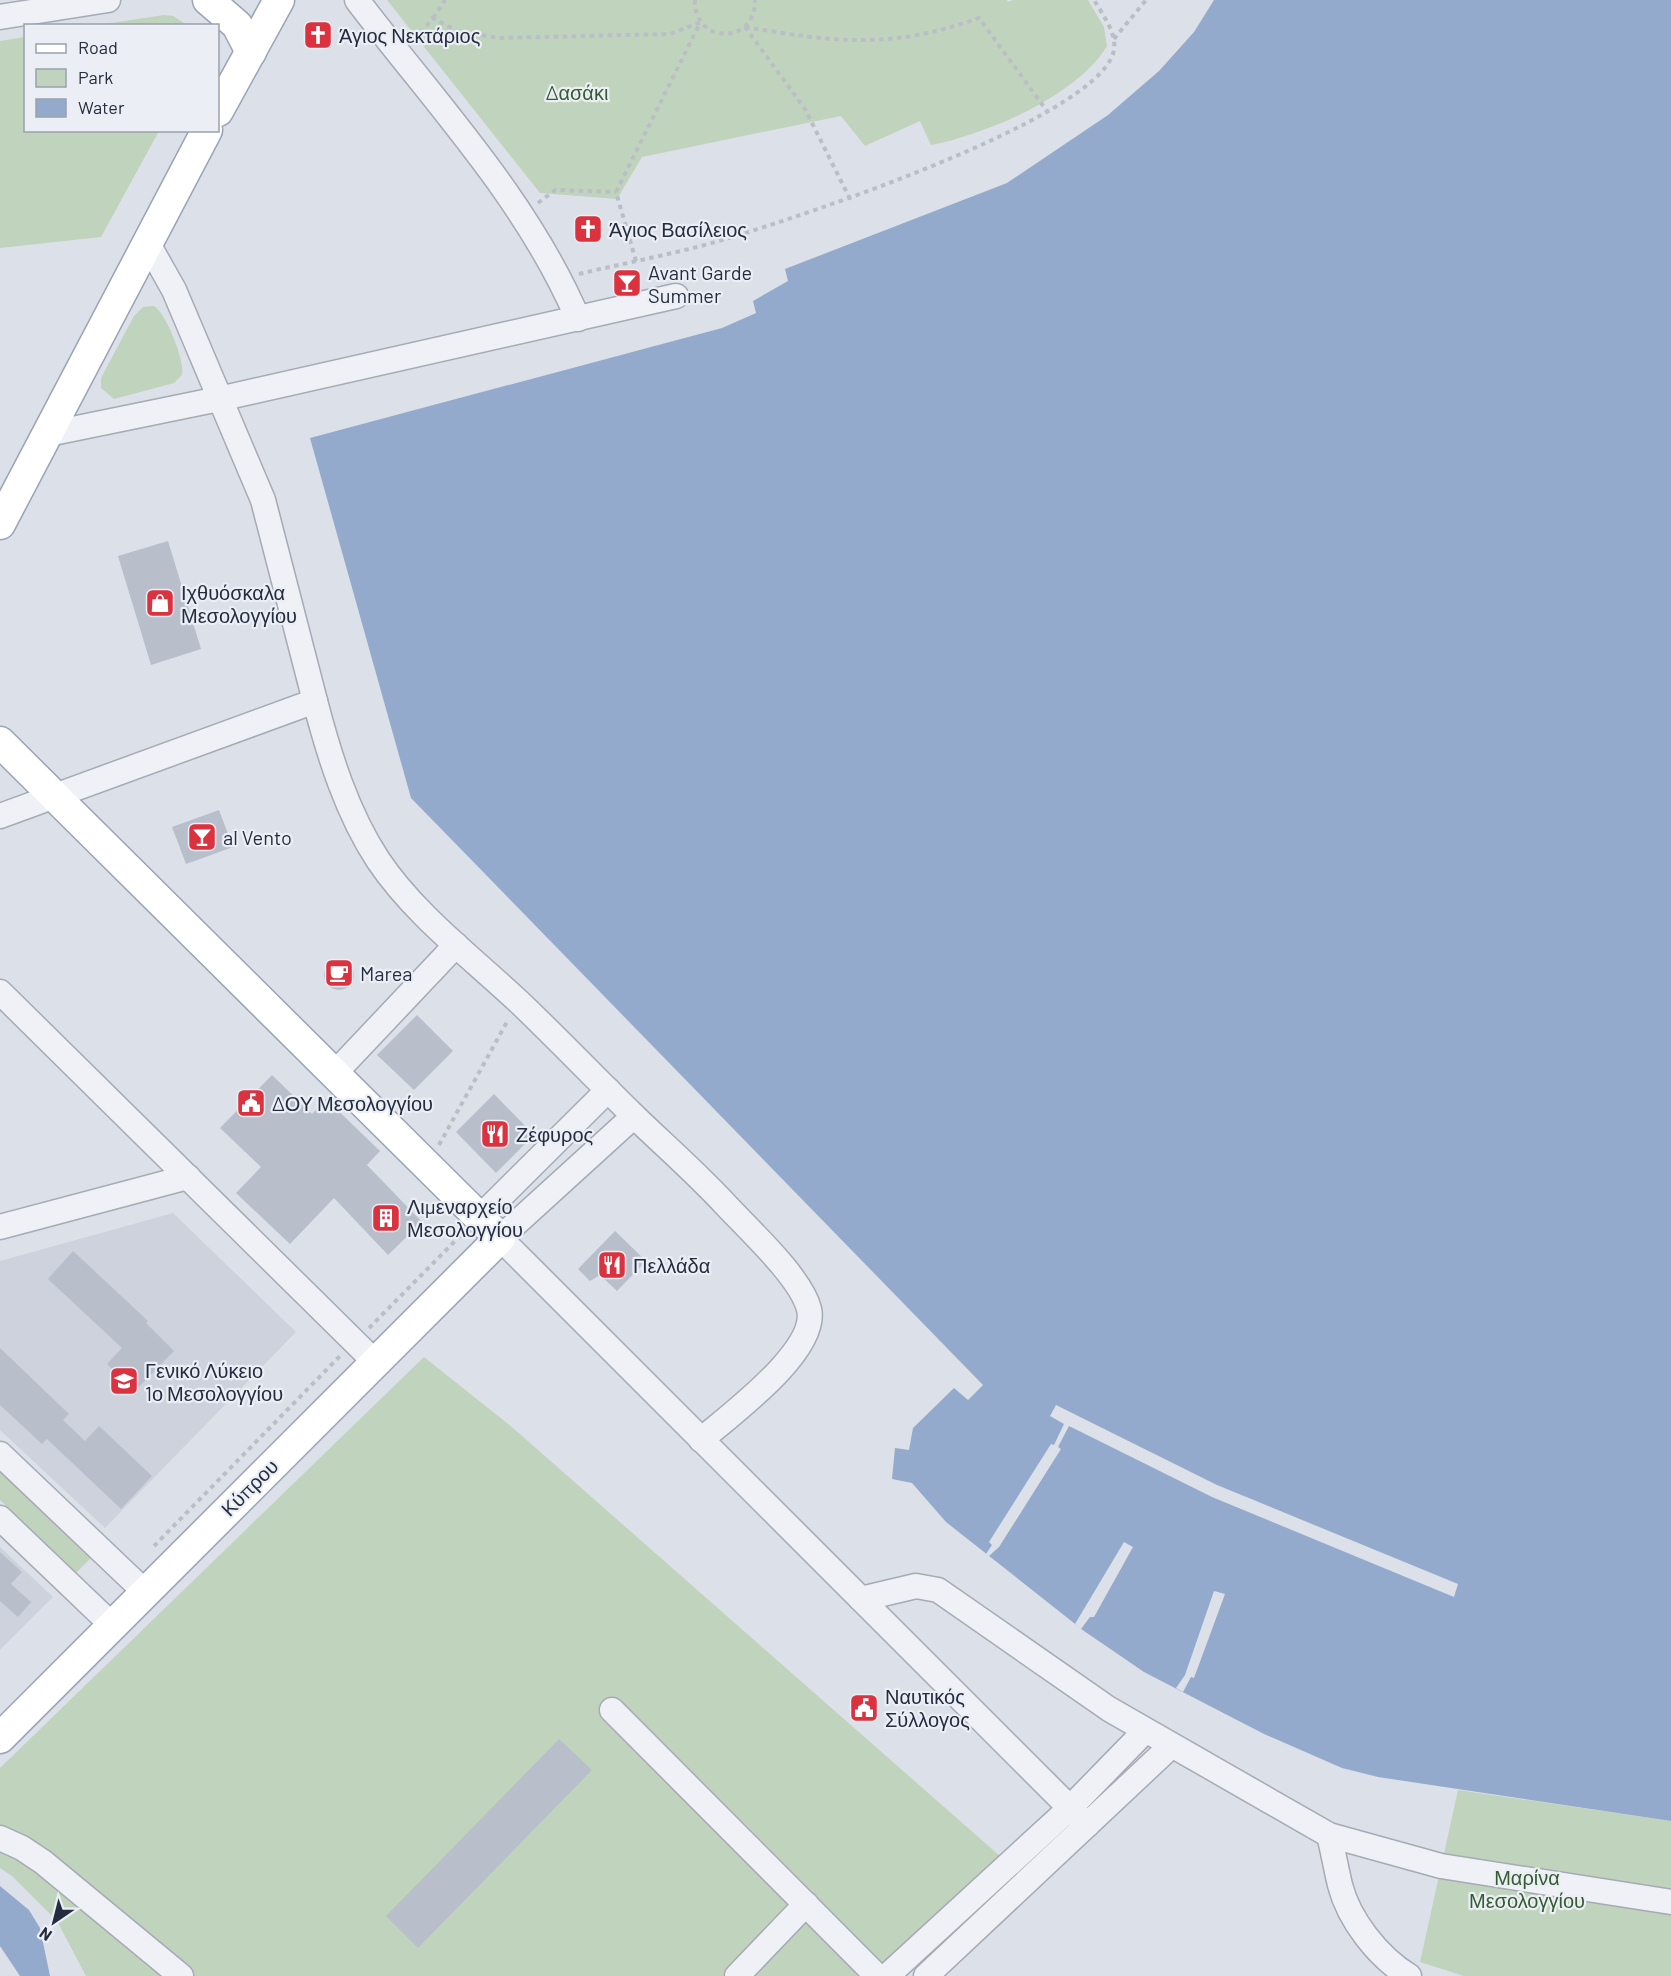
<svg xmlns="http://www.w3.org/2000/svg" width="1671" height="1976" viewBox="0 0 1671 1976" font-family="Barlow,sans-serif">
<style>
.built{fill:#ced2dd}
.green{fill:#c0d3bc}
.water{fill:#93aacc}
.pier{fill:#dce0e8}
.building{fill:#b9becb}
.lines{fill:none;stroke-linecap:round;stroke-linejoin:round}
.minor-casing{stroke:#a5aab5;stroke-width:27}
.major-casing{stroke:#9aa3b5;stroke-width:33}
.path{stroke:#babec6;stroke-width:4;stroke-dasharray:4.5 4.5;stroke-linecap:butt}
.minor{stroke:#eff1f6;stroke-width:24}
.major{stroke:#fff;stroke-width:30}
.labels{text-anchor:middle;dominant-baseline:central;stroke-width:4.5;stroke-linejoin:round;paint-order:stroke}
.poi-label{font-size:20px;fill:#242c3f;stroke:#ebeff5;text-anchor:start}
.park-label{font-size:20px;fill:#355c30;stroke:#ebeff5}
.street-label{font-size:20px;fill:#242c3f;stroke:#ebeff5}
</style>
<rect width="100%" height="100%" fill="#dce0e8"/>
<g class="built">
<polygon points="173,1213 296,1332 105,1528 0,1430 0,1261"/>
<polygon points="0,1547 53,1597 0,1650"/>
</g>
<g class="green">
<path d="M387,0H1007L1008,2L1013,0H1088L1104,27L1107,46C1077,96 987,134 931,145L920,121L865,146L841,116L642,157L617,199L540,193Z"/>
<polygon points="164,15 173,16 187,25 98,25"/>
<polygon points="25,37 26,130 159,131 101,237 0,248 0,41"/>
<path d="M154,306C166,313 185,361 182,375L174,383L114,399L101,388V378L134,316L143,307Z"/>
<polygon points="424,1357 513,1428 1001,1857 873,1976 86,1976 57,1921 12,1876 0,1868 0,1768"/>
<polygon points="0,1472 91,1558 76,1573 0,1500"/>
<polygon points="1458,1790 1671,1821 1671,1976 1464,1976 1420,1962"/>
</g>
<g class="water">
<polygon points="1214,0 1671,0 1671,1821 1378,1777 1342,1768 1264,1734 1144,1672 1084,1631 946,1522 912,1483 892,1479 895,1448 909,1450 913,1428 954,1388 968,1400 983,1385 411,798 310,438 722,328 756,313 753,301 788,281 785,269 1007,183 1108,115 1159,71 1194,32"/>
<polygon points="0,1886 29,1910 40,1928 50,1976 20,1976 0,1946"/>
</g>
<g class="pier">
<polygon points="1056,1405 1217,1485 1458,1584 1454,1597 1212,1497 1069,1426 1058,1447 1061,1449 999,1547 989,1556 986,1554 992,1545 989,1542 1051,1444 1054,1445 1064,1424 1050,1416"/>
<polygon points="1124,1542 1133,1547 1094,1617 1090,1617 1081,1629 1075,1624"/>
<polygon points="1214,1591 1225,1594 1194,1678 1191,1677 1183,1692 1176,1688 1185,1675"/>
</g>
<g class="building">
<polygon points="168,541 201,649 151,665 118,556"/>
<polygon points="219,810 233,847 186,864 172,827"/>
<circle cx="339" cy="975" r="15"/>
<polygon points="417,1015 453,1051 414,1090 377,1055"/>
<polygon points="272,1075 312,1114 326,1099 380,1151 367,1165 422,1222 388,1255 334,1198 290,1244 236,1193 261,1167 220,1128"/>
<polygon points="494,1094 534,1135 496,1173 456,1132"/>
<polygon points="615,1231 646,1261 617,1291 600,1275 590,1281 578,1269"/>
<polygon points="73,1251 148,1321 146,1323 174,1351 135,1391 107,1364 122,1348 48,1279"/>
<polygon points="0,1348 69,1414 63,1420 85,1441 99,1426 152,1476 121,1509 47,1439 42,1444 0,1405"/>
<polygon points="0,1552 22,1572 11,1584 31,1602 18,1617 0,1601"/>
<polygon points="559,1739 592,1770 418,1948 386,1916"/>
</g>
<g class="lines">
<g class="minor-casing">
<g id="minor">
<path d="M357,0C435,103 527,199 578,319"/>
<polyline points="0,17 108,0"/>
<polyline points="48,434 219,399 676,296"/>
<path d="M315,701C329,755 347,813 378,860C414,914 471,957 518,1001C557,1038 594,1077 633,1115C663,1144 695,1172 724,1203C747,1228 801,1277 809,1309C819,1350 730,1415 701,1440"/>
<polyline points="0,816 315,701 263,500 174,290 147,242"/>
<polyline points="0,992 374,1361"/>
<polyline points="334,1074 456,945"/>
<polyline points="634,1116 500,1238 1087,1825"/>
<polyline points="479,1218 608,1090"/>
<polyline points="0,1227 188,1177"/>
<polyline points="0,1454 145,1592"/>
<polyline points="0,1518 112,1625"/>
<polyline points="861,1599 916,1586 938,1590 1109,1709 1329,1835 1441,1866 1671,1902"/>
<polyline points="612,1710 877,1976"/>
<path d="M1329,1835C1333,1851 1336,1868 1340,1885C1349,1920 1378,1957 1409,1976"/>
<polyline points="0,1838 22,1848 43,1862 181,1976"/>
<polyline points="737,1976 806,1904"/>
<polyline points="887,1976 1069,1809 1145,1731"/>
<polyline points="926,1976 1171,1746"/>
</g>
</g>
<g class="major-casing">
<g id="major">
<polyline points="208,0 237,25 251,52"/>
<polyline points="218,111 279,0"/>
<polyline points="0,524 207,130"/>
<polyline points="0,742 500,1238 0,1738"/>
</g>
</g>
<g class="path">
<path d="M695,0C693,44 756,46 755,0"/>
<polyline points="433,18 445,0"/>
<path d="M745,27C836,42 889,50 979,18L1047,111"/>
<polyline points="745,27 805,109 849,197"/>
<polyline points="1114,39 1146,0"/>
<polyline points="415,40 433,18 457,31 499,38 670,34 701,22"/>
<polyline points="538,203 555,190 616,192"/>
<polyline points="636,261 616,192 700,23"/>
<path d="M579,274C629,262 680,253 729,238C802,216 1090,121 1113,54C1119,36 1103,15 1094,0"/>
<polyline points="439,1145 508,1020"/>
<polyline points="369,1328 463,1233"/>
<polyline points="154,1546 340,1356"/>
</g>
<use href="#minor" class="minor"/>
<use href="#major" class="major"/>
</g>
<defs>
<g id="church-square" transform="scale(1.5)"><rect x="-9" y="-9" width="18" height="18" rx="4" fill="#db3240" stroke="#ebeff5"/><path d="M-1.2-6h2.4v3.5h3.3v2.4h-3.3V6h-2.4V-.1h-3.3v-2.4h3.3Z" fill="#fff"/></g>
<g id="bar-square" transform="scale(1.5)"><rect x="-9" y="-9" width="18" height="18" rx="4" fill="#db3240" stroke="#ebeff5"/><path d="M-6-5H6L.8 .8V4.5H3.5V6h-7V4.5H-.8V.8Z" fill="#fff"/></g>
<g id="shop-square" transform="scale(1.5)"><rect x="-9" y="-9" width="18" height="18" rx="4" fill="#db3240" stroke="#ebeff5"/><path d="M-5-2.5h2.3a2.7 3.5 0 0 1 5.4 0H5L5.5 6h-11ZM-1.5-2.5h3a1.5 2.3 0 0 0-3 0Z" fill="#fff"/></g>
<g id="cafe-square" transform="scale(1.5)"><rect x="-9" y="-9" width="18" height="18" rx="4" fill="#db3240" stroke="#ebeff5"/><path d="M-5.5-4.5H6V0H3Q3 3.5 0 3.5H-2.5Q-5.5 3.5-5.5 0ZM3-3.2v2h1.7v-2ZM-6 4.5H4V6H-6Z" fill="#fff"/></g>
<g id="civic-square" transform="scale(1.5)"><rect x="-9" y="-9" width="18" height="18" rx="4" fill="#db3240" stroke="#ebeff5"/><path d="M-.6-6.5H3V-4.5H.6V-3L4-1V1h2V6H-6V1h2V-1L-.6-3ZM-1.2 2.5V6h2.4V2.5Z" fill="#fff"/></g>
<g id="restaurant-square" transform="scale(1.5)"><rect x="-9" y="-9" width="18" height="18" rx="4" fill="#db3240" stroke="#ebeff5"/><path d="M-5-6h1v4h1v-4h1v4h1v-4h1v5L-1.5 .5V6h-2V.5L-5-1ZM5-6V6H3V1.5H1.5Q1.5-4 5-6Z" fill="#fff"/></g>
<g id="building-square" transform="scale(1.5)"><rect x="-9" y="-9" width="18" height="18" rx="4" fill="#db3240" stroke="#ebeff5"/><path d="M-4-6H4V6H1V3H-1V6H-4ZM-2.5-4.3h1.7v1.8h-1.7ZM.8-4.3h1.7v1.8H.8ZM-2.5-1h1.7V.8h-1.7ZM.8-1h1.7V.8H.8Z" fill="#fff"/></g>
<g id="school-square" transform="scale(1.5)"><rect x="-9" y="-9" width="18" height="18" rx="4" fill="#db3240" stroke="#ebeff5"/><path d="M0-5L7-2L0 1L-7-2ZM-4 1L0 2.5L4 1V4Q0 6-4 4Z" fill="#fff"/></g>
</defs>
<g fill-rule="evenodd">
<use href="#church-square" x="318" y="35"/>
<use href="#church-square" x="588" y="229"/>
<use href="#bar-square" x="627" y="283"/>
<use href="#shop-square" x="160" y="603"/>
<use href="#bar-square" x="202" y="837"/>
<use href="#cafe-square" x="339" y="973"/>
<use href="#civic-square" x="251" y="1103"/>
<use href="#restaurant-square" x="495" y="1134"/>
<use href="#building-square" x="386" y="1218"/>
<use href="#restaurant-square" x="612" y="1265"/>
<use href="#school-square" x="124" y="1381"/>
<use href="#civic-square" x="864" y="1708"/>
</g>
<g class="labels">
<g class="poi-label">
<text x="339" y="35">Άγιος Νεκτάριος</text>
<text x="609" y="229">Άγιος Βασίλειος</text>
<text x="648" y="272">Avant Garde<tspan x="648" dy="23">Summer</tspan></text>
<text x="181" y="592">Ιχθυόσκαλα<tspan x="181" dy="23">Μεσολογγίου</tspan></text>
<text x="223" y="837">al Vento</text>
<text x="360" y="973">Marea</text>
<text x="272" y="1103">ΔΟΥ Μεσολογγίου</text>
<text x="516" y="1134">Ζέφυρος</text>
<text x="407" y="1206">Λιμεναρχείο<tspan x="407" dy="23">Μεσολογγίου</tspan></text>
<text x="633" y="1265">Πελλάδα</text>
<text x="145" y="1370">Γενικό Λύκειο<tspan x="145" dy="23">1ο Μεσολογγίου</tspan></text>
<text x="885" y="1696">Ναυτικός<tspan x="885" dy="23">Σύλλογος</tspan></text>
</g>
<g class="park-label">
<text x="577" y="92">Δασάκι</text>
<text x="1527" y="1877">Μαρίνα<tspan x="1527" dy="23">Μεσολογγίου</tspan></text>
</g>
<g class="street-label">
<text transform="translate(249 1487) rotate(-45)">Κύπρου</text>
</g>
</g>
<rect x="24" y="24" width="195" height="108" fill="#ebeff5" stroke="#9ba1ac" stroke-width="1.5"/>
<rect x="36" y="44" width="30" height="9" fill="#ffffff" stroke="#9ba1ac" stroke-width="1.5"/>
<text x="78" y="54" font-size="18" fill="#242c3f">Road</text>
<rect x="36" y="69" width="30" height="18" fill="#c0d3bc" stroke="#9ba1ac" stroke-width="1.5"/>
<text x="78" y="84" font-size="18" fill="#242c3f">Park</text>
<rect x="36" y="99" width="30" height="18" fill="#93aacc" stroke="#9ba1ac" stroke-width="1.5"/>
<text x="78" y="114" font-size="18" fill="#242c3f">Water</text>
<g transform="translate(54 1922) rotate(215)" stroke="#ebeff5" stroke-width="4.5" paint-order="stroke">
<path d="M0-4.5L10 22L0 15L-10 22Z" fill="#242c3f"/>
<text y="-9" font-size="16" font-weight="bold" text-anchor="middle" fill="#242c3f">N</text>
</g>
</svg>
